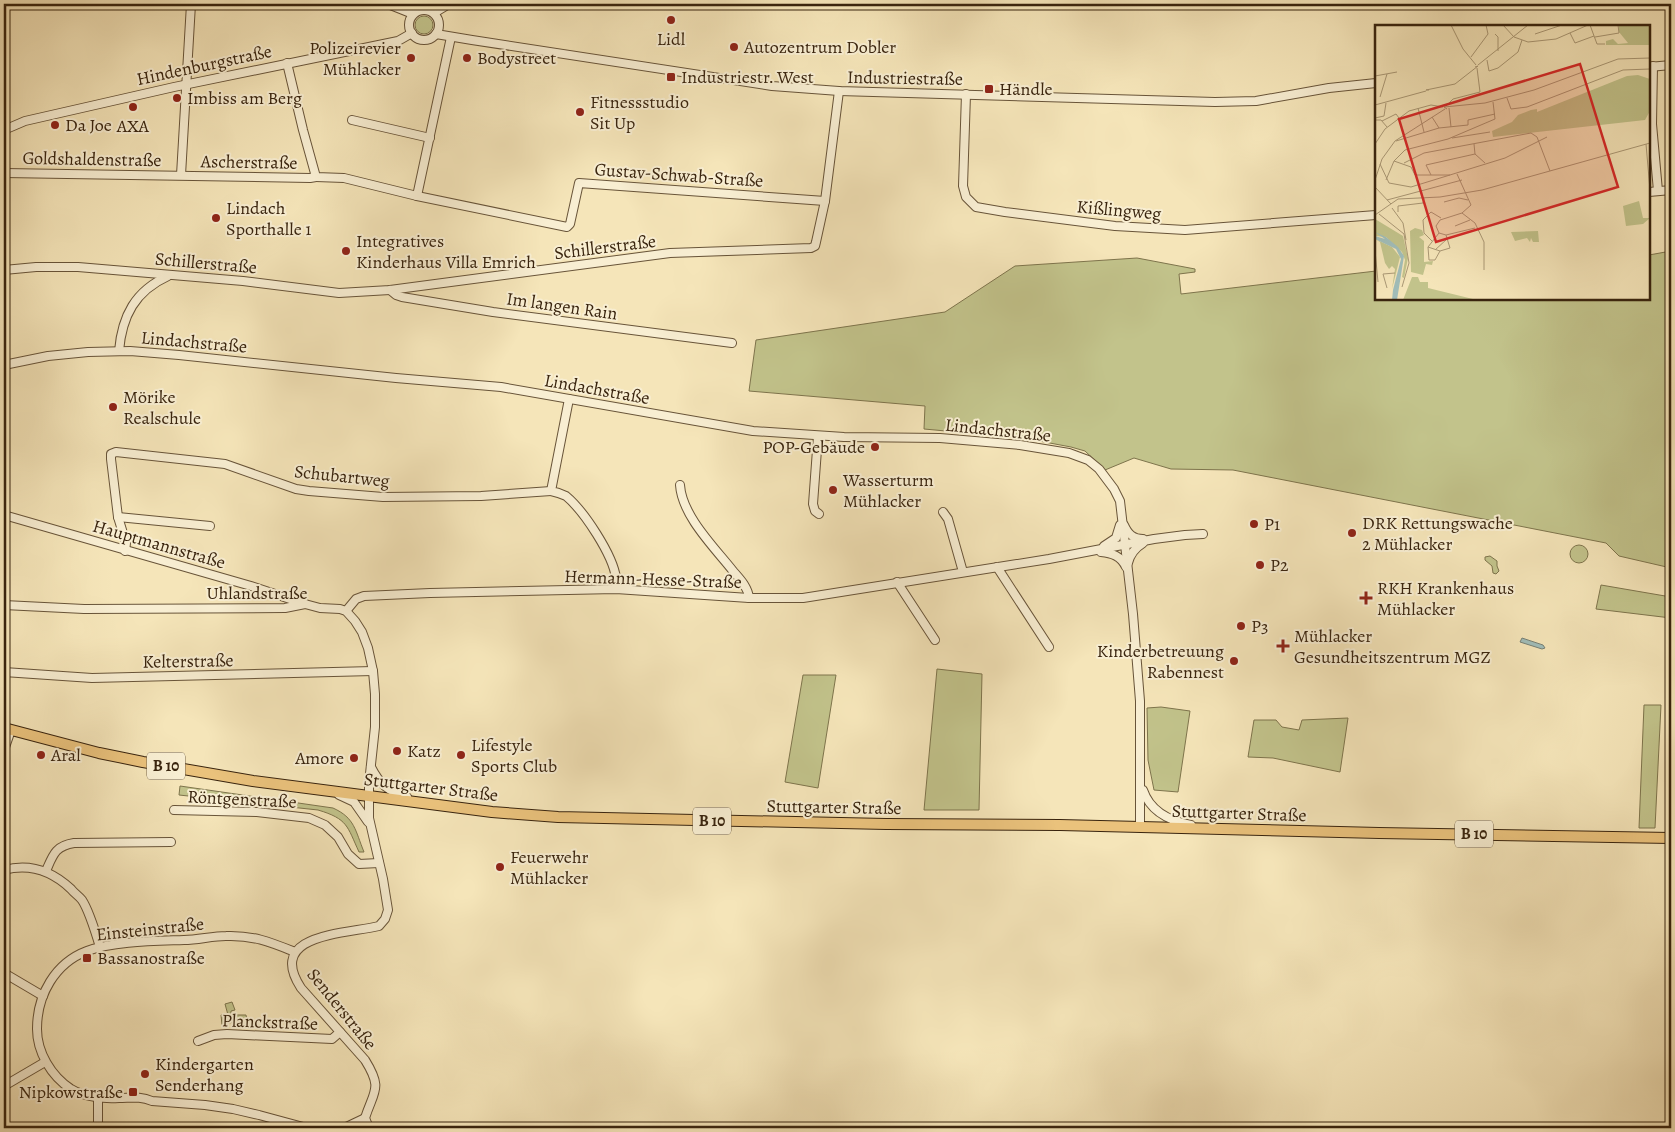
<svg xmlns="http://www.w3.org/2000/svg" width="1675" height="1132" viewBox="0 0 1675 1132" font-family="Alegreya,serif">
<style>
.green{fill:#c2c38b;stroke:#7e744c}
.water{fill:#a0bdb9;stroke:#778075}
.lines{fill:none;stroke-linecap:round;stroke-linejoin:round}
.minor-casing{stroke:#685439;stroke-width:10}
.major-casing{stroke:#39240e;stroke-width:12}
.minor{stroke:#f8eed2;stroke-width:8}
.major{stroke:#eac27c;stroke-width:10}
.poi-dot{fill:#8f2418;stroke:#f8eed2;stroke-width:2}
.labels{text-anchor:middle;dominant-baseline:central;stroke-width:4;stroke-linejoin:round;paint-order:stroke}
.shield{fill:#f8eed2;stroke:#726149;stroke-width:1}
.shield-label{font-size:16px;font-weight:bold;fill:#39240e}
.poi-label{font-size:18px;fill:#39240e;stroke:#f8eed2;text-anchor:start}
.street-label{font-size:18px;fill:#39240e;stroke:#f8eed2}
.inset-road{fill:none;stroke:#aa9875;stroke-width:1}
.view{fill:#d62828;fill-opacity:0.15;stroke:#d62828;stroke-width:2.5}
.inset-edge{fill:none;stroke:#39240e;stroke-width:2.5}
</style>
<rect width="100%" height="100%" fill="#f5e5b9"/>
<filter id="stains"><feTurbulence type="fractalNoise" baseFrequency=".004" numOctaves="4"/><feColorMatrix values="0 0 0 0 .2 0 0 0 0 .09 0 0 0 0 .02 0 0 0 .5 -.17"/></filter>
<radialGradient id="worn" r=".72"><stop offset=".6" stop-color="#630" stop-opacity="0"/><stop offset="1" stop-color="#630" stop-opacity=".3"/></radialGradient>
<g class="green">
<circle cx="424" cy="25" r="9"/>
<polygon points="1671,251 1671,568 1619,556 1606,543 1233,470 1171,469 1134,458 1105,470 1085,451 1071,447 1023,438 924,429 925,406 749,391 756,340 945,312 1015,266 1137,258 1195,269 1195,272 1179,274 1181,294 1376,271 1376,299 1649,299 1649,255"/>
<circle cx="1579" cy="554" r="9"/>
<polygon points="1490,556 1497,561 1497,566 1499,571 1496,574 1493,573 1492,566 1485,560 1485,557"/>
<polygon points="1601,585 1671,597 1671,618 1596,609"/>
<polygon points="937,669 982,674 979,810 924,810"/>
<polygon points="803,675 836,675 818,788 785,782"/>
<polygon points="1644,705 1661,705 1655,828 1639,828"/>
<polygon points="1161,707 1190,711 1178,792 1154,790 1148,760 1147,708"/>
<polygon points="1348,718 1340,772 1273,758 1248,757 1254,720 1276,720 1282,727 1299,730 1302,720"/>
<path d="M180,786L333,808C355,818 355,830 364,852H359C347,826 348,819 318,810L179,795Z"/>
<path d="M232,1002L235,1010L231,1011V1015H246L247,1020C238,1022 230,1022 222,1025L221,1015H228L225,1004Z"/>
</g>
<polygon class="water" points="1522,638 1543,645 1545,648 1542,649 1520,642"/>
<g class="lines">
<g class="minor-casing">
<g id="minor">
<polyline points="388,4 413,14"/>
<circle cx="424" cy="25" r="15"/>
<polyline points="434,13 449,4"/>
<polyline points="436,34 472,40 772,86 839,91 1215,102 1256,101 1329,88 1376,83"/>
<polyline points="287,63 303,130 316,177 344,178 417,196 567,227 570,224 579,183 825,201"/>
<polyline points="1653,66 1652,124 1658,191"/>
<polyline points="1649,67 1671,65"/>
<polyline points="966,94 963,186 966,197 976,207 1005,212 1115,226 1185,230 1376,215"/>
<polyline points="352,120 430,138"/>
<polyline points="4,130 25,121 174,87 398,41 412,33"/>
<polyline points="4,173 310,178 316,177"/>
<polyline points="181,175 191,4"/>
<polyline points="1649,192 1671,190"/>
<polyline points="417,196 451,37"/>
<polyline points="4,270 36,267 78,267 243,281 339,293 390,290 670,253 811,248 815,246 816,242 825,201 839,91"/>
<polyline points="390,290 396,295 402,297 493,312 732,343"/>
<path d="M119,351C122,316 135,291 168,276"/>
<polyline points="4,365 48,356 88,352 130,351 179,355 396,378 501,387 753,431 844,437 940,438 1020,445 1069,453 1088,460 1099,469 1114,489 1120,501 1133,614 1140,701 1140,826"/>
<path d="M569,399L551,491C556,492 562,494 566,496C584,511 613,555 616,578C617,581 616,586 616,589"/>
<polyline points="818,436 813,504 815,511 819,514"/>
<path d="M680,485C682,516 715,548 733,571C740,579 748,587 749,598"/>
<polyline points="943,512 948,519 963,572"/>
<path d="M4,515L251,586L305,604L320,608L340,609L346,611L355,621L362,632L368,648L373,671L375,694V727L369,783V818L383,879L388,910L385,919L379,926C347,934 265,933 301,988L365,1060C383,1089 374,1090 365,1118L369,1128"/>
<polyline points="118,517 210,526"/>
<path d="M1124,525C1128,534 1133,539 1143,539"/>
<polyline points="1104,546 1116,538 1120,525"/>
<polyline points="125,551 126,543 118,517 111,459 111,454 116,452 225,464 296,489 309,491 383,497 481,496 551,491"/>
<path d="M1101,552C1112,553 1121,556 1126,567"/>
<path d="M1128,563C1130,554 1135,548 1143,543"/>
<polyline points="997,567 1049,647"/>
<polyline points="897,582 935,640"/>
<polyline points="4,605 84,609 285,608 305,604"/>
<polyline points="346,611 356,599 364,596 430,593 616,589 749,598 803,598 1049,559 1154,539 1185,535 1203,534"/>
<polyline points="4,672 92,678 373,671"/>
<polyline points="4,750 11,730"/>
<path d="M371,767C380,785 388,791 407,797"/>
<path d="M1143,790C1150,811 1170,821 1191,825"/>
<polyline points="339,795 354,802 368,822"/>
<polyline points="174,810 257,812 309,818 325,825 338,837 348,854 359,864 379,863"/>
<path d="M4,870C30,863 52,871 71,889C74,893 79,896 82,900C88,909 97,937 100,947"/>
<path d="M46,871C53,855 55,846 74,843L171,842"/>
<path d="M295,952C270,942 253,935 226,936C212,936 198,940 184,940C156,941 113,941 87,951C55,963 37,995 37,1029C37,1052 51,1076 71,1089C84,1097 104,1099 119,1098C131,1098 140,1096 152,1101L205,1105L233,1109L259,1115L307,1128"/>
<polyline points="4,973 43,996"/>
<polyline points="198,1041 214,1035 227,1034 332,1039 340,1032"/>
<polyline points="4,1086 45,1062"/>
<polyline points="98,1097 98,1128"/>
<polyline points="344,1128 365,1118"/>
</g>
</g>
<g class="major-casing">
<polyline id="major" points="4,728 99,753 143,762 253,781 492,812 558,817 886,824 1060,825 1379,833 1671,838"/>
</g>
<use href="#minor" class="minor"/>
<use href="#major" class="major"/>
</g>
<g class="poi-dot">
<circle cx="671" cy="20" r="5"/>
<circle cx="734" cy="47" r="5"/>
<circle cx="411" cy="58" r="5"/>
<circle cx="467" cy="58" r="5"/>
<rect x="666" y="72" width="10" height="10" rx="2.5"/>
<rect x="984" y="84" width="10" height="10" rx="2.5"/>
<circle cx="177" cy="98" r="5"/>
<circle cx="133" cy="107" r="5"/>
<circle cx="580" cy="112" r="5"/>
<circle cx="55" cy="125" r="5"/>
<circle cx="216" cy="218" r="5"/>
<circle cx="346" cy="251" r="5"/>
<circle cx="113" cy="407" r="5"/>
<circle cx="875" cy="447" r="5"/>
<circle cx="833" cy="490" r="5"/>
<circle cx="1254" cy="524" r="5"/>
<circle cx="1352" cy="533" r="5"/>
<circle cx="1260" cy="565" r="5"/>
<path d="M1363.5 590.5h5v5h5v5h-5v5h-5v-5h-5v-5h5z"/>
<circle cx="1241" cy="626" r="5"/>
<path d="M1280.5 638.5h5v5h5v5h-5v5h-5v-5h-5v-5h5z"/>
<circle cx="1234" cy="661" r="5"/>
<circle cx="397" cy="751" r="5"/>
<circle cx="41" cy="755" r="5"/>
<circle cx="461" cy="755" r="5"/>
<circle cx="354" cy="758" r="5"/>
<circle cx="500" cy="867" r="5"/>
<rect x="82" y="953" width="10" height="10" rx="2.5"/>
<circle cx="145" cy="1074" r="5"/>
<rect x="128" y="1087" width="10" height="10" rx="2.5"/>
</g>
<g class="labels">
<g class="shield">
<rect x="147" y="752.5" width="38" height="27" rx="4"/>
<rect x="693" y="807.5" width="38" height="27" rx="4"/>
<rect x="1455" y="820.5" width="38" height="27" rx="4"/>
</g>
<g class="shield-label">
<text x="166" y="766">B 10</text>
<text x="712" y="821">B 10</text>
<text x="1474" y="834">B 10</text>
</g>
<g class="poi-label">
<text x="671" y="39" text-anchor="middle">Lidl</text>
<text x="744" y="47">Autozentrum Dobler</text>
<text x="401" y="48" text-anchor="end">Polizeirevier<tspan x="401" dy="21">Mühlacker</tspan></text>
<text x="477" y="58">Bodystreet</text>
<text x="681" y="77">Industriestr. West</text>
<text x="999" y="89">Händle</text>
<text x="187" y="98">Imbiss am Berg</text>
<text x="590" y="102">Fitnessstudio<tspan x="590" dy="21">Sit Up</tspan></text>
<text x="65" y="125">Da Joe</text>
<text x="133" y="126" text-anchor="middle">AXA</text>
<text x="226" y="208">Lindach<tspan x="226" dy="21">Sporthalle 1</tspan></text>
<text x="356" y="241">Integratives<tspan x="356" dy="21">Kinderhaus Villa Emrich</tspan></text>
<text x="123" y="397">Mörike<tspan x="123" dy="21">Realschule</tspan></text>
<text x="865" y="447" text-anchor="end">POP-Gebäude</text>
<text x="843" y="480">Wasserturm<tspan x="843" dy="21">Mühlacker</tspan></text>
<text x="1362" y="523">DRK Rettungswache<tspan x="1362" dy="21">2 Mühlacker</tspan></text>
<text x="1264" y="524">P1</text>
<text x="1270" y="565">P2</text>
<text x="1377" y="588">RKH Krankenhaus<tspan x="1377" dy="21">Mühlacker</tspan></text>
<text x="1251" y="626">P3</text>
<text x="1294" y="636">Mühlacker<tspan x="1294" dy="21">Gesundheitszentrum MGZ</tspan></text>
<text x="1224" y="651" text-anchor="end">Kinderbetreuung<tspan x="1224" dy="21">Rabennest</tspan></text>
<text x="471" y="745">Lifestyle<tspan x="471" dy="21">Sports Club</tspan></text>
<text x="407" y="751">Katz</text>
<text x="51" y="755">Aral</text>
<text x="344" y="758" text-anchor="end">Amore</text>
<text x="510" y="857">Feuerwehr<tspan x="510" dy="21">Mühlacker</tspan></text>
<text x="97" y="958">Bassanostraße</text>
<text x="155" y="1064">Kindergarten<tspan x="155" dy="21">Senderhang</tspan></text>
<text x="123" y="1092" text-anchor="end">Nipkowstraße</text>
</g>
<g class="street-label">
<text transform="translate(204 65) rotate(-12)">Hindenburgstraße</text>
<text transform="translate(905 78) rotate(1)">Industriestraße</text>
<text transform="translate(92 159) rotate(1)">Goldshaldenstraße</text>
<text transform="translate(249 162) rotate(1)">Ascherstraße</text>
<text transform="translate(679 175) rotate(4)">Gustav-Schwab-Straße</text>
<text transform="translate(1119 210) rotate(5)">Kißlingweg</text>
<text transform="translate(605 247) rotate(-7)">Schillerstraße</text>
<text transform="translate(206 263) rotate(5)">Schillerstraße</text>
<text transform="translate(562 306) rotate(8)">Im langen Rain</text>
<text transform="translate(194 342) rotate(5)">Lindachstraße</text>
<text transform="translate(597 389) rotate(10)">Lindachstraße</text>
<text transform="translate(998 430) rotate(6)">Lindachstraße</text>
<text transform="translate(342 476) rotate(6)">Schubartweg</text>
<text transform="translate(159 544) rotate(16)">Hauptmannstraße</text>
<text transform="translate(653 579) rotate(2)">Hermann-Hesse-Straße</text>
<text x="257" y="593">Uhlandstraße</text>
<text transform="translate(188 661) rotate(-1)">Kelterstraße</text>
<text transform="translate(431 787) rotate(7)">Stuttgarter Straße</text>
<text transform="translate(242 799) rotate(3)">Röntgenstraße</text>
<text transform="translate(834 807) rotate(1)">Stuttgarter Straße</text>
<text transform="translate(1239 813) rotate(2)">Stuttgarter Straße</text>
<text transform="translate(150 929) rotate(-6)">Einsteinstraße</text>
<text transform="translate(342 1009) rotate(51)">Senderstraße</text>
<text transform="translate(270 1022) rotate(2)">Planckstraße</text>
</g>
</g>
<g transform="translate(1375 25)">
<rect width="275" height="275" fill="#f5e5b9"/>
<path d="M244,0H275V20H231V16L238,14L243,19L253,18L244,7ZM263,50L275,54V86L270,95L118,112L117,106L137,97L143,90L156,85L162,84V87L252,51ZM264,176L268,193H275L268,199L251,201L248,181ZM0,194L28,211L33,233L29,253L27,252L30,235L27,227L11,212L0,211ZM40,203L47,205L49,210L44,212L49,216V237L58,236L57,240L51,239L48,250L36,247L35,206ZM163,206L164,217H158L156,213L155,217L152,213L140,216L136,207ZM0,214L17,222L25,232L17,264L20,244L17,241L14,244L10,238L5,217ZM37,252H43L45,257H53V263L102,275H28Z" fill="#c2c38b"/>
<path d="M0,207L11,212L23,222L29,231L22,275H17L18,265L26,234L21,224L0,214V211L10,214Z" fill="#a0bdb9"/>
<path class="inset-road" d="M76,0L88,24L101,40M128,0L139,12L153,17L181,14L213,0M215,0L222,19H230M195,8L200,18L219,11M120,9L123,12V26M160,9L187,0M220,12L244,8L243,0M96,32L113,9L111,0M112,35L114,46L123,43L143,27L147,15M103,40L153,0M0,51L22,47M54,65H51L80,59L103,41L100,42M5,72L12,49M132,73L136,84L152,82L248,45L275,44M0,80L51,66M71,81L78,74L105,67L102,43M43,83L49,107M74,83L76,102M72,84L69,82L110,78L159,65L243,34L275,33M57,92L64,103L93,100V95L120,89M0,93L9,91L11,78M0,95H6L12,102M7,96L21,89L24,93M77,113L115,107M21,116L64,103M0,119L10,104L34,86L56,80L68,82M99,119L100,129L110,138M271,119L275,165M19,136L36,142L40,150H75M29,138L49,128L156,108L162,112L175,146M5,139L14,158L36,162L130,133L172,112M82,149L96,180L87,188M56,150L51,140L100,129M0,155L7,134L20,116L70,84M11,155L19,136L30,125L73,114L120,94L118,77M0,162L16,179M12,175L87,155M69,177L84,173L93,175M17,183L28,198L31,215M23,187V181L48,178L49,173M87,188L65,195L61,201L64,208L71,210L100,203M87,188L100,198L109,217V245M4,189L29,209L34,238L27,262M0,190L23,174L65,172L107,165L275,118M80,201L95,195M64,208L53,222L54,235H60L65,226M57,216L49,208L48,195L56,187L66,193M53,222L65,226L75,223L71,210M0,225L3,257M60,225L72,214M12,263L8,249L20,248"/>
<path class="view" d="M205,39L243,162L61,217L24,94Z"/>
<rect width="275" height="275" class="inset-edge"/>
</g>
<rect width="1675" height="1132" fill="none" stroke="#f5e5b9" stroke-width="20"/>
<rect x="5" y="5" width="1665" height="1122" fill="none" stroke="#39240e" stroke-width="2.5"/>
<rect x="10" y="10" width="1655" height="1112" fill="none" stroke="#39240e"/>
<rect width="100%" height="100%" filter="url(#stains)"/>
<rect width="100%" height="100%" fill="url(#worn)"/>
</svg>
